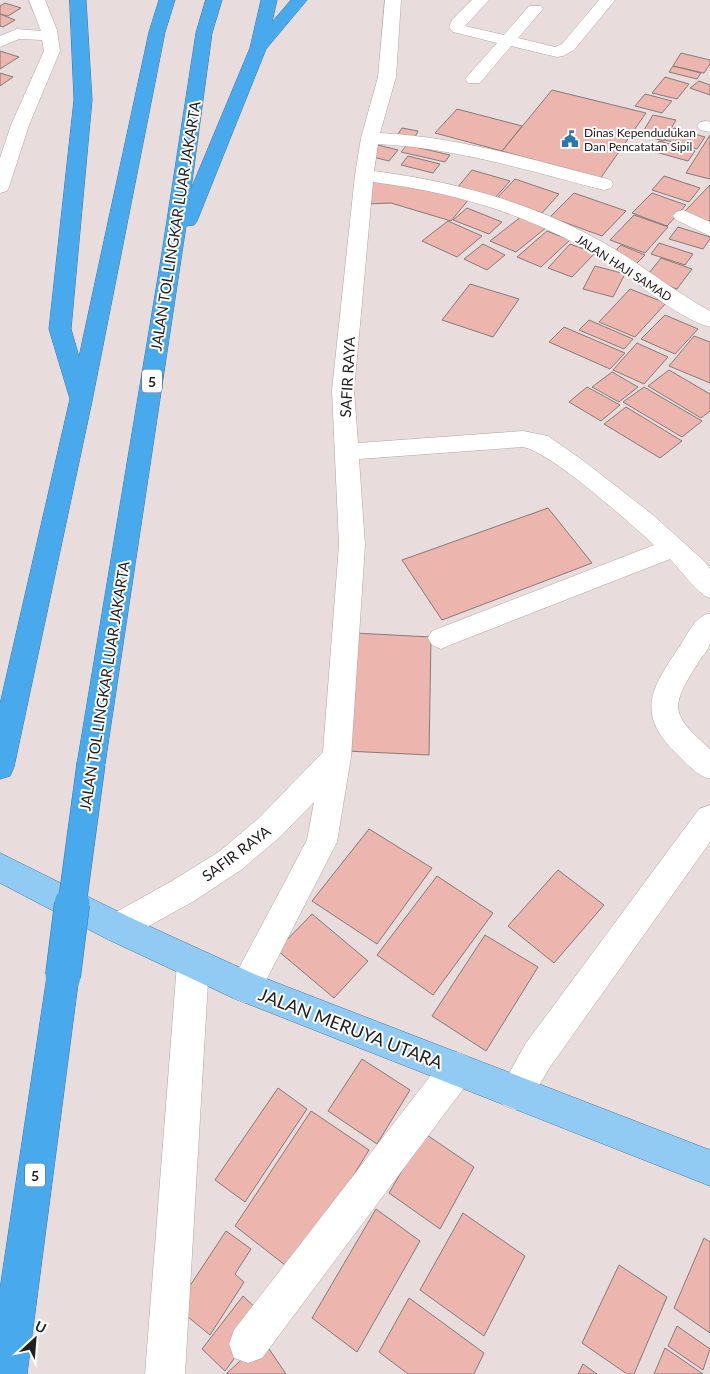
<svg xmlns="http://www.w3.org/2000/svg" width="710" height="1374" viewBox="0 0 710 1374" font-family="Lato,sans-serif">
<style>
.building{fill:#ecb5ad;stroke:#857b7a}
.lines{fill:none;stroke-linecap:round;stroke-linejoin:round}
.minor-casing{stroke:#b0a5a4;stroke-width:1}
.major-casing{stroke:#3b79a5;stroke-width:1}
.highway-casing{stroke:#3b79a5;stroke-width:1}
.minor{fill:#fff;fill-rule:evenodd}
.major{fill:#91cbf4;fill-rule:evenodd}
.highway{fill:#48a9ed;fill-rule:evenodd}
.highway-bridge-far1-casing{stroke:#3b79a5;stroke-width:29;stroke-linecap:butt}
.highway-bridge-casing{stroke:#3b79a5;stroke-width:36;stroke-linecap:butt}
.highway-bridge-far1{stroke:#48a9ed;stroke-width:28}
.highway-bridge{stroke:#48a9ed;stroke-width:35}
.labels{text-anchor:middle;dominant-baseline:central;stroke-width:4;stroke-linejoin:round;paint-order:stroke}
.far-poi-label{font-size:12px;fill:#242020;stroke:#fff;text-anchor:start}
.far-street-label{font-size:12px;fill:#242020;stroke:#fff}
.shield{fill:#fff;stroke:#666363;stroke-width:1}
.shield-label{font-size:14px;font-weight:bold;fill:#242020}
.street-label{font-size:15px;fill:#242020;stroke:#fff}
.near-street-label{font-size:18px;fill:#242020;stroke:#fff}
</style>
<rect width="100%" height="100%" fill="#e8dddc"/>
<g class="building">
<polygon points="5,3 21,8 8,16 0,14 0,6"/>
<polygon points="0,14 15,20 3,27 0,26"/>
<polygon points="0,51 19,57 0,69"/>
<polygon points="681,53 710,60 710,64 704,73 673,66"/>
<polygon points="673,66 701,73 697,79 669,72"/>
<polygon points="0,73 13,77 0,86"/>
<polygon points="665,77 689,84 677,99 652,93"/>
<polygon points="699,81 710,85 710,95 690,88"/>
<polygon points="552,90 646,113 600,179 502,151"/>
<polygon points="645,94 672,101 662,113 635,106"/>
<polygon points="457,109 522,126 502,151 435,133"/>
<polygon points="653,115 676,120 664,141 641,135"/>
<polygon points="402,128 418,131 413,141 396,137"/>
<polygon points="674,128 705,137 697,149 665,140"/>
<polygon points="710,135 710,179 686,173"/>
<polygon points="659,141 695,151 688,161 652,151"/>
<polygon points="378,145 398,150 389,161 369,156"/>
<polygon points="407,145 450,155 445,162 401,152"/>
<polygon points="408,156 440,164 433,173 401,165"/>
<polygon points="472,170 510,181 494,199 457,188"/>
<polygon points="664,176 700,188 689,202 652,190"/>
<polygon points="515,179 559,194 542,213 497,198"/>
<polygon points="366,182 409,182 469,199 451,221 391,203 367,204"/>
<polygon points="710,185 710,222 684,212"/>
<polygon points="574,193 626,211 602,236 550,217"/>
<polygon points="652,193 686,205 667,226 632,213"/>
<polygon points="467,208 502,222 489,234 453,220"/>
<polygon points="634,215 668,227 645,253 610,240"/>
<polygon points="522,216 547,227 516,252 490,241"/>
<polygon points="448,221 482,236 457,257 422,241"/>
<polygon points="678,227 710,237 710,239 703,249 669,239"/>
<polygon points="547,231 570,240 541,267 517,257"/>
<polygon points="659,243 693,254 685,265 651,254"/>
<polygon points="483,244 505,255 487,270 464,259"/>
<polygon points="570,244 595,253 572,277 548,268"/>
<polygon points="621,245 645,255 635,265 611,255"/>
<polygon points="661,258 692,269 677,289 645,278"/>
<polygon points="595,266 625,274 613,297 583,289"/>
<polygon points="470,284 519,299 493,337 442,320"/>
<polygon points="630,289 666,303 635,337 599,322"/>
<polygon points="665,315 698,329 675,354 641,339"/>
<polygon points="589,320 633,339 624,349 579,330"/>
<polygon points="564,327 625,353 610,369 549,342"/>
<polygon points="694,336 710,342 710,383 669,366"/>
<polygon points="637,343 668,357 644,384 613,370"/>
<polygon points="669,370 710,394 710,411 701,418 648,386"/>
<polygon points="612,372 638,387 619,402 592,387"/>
<polygon points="587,387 620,405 601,421 569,402"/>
<polygon points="644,387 702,421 682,437 623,402"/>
<polygon points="626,407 682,441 660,458 604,424"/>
<polygon points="548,508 592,563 442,620 402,560"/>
<polygon points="354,633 431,637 429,755 346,751"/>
<polygon points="369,829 432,868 377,944 312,901"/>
<polygon points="558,870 604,905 554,963 508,926"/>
<polygon points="437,876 493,913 433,995 377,955"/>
<polygon points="312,914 368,961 334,998 277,950"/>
<polygon points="485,935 538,967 486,1051 432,1016"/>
<polygon points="362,1059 410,1090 377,1144 328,1111"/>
<polygon points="278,1088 307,1109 245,1202 215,1180"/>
<polygon points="311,1111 369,1150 294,1272 235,1226"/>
<polygon points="424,1133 474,1167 440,1229 389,1193"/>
<polygon points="376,1209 420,1241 357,1352 312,1318"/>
<polygon points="463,1213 525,1256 484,1336 420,1290"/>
<polygon points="226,1231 251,1249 235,1274 244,1282 210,1335 176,1307"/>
<polygon points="704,1238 710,1242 710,1333 674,1308"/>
<polygon points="619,1265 667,1297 634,1374 627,1374 582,1343"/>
<polygon points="243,1296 265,1317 225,1371 202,1349"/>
<polygon points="409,1298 484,1353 474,1374 408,1374 379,1352"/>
<polygon points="677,1326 710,1349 703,1370 668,1346"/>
<polygon points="263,1340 286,1374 226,1374"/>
<polygon points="665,1348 703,1374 654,1374"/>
<polygon points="583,1364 597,1374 578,1374"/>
</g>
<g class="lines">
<g class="minor-casing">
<g id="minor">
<polygon points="29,0 45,0 57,30 60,51 29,125 9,187 7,191 0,193 0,158 11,125 44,51 42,40 19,39 0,47 0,36 17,29 41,31"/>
<path d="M385,0H401L396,77L380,133C459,137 535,160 611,180L613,184L611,188L604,190C529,171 456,148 378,144L374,171C458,182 538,204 611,247C645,267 675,292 710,311V327C674,317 631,276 598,256C528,214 453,192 373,182L354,390L358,443L523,431L548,436L585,462L653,515L704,561L710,569V598C697,594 681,570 670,559L450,645L441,649L432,645L428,638L432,631L654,545C630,523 551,452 523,447L359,459L365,545L351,757L337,842L257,998L245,1003L233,998L229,987L307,840L314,802L280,837L241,870L194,901L118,943L107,939L102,928L107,917L172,881L220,851L259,818L323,752L339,545L332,390L355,175L361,138L378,77Z"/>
<polygon points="472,0 489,0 465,26 504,35 529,6 541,6 543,9 518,38 555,47 562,44 599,0 615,0 574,50 563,56 557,57 511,46 480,83 468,83 465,79 497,43 453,32 449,27 452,20"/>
<polygon points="706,121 710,122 710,132 700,130 697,126 700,122"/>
<polygon points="683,210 710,222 710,236 676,220 673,216 676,212"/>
<path d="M710,613C710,622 710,634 710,643C709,650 701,657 698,663C669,708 671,714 710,749V779C696,775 687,764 677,754C635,714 651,688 680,646C688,633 695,617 710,613Z"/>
<polygon points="710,805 710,842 550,1067 527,1105 515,1110 503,1105 498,1093 526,1043 699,809"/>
<polygon points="193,948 204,953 209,964 185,1374 145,1374 177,964 182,953"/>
<polygon points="457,1052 469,1057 474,1069 469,1081 262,1358 248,1363 234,1358 229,1344 234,1330 445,1057"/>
</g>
</g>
<g class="major-casing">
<polygon id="major" points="0,853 129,917 254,974 710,1150 710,1186 233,998 107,939 0,883"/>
</g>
<g class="highway-casing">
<g id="highway">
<polygon points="70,0 86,0 92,100 71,329 79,357 149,32 159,0 175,0 165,32 92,401 14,767 10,776 0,779 0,704 70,399 49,329 74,100"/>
<polygon points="206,0 222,0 212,33 191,189 250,48 261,0 277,0 272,22 291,0 307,0 266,49 197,221 194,225 186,226 105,764 101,773 91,776 81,773 77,764 161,259 196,33"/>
<polygon points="63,960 74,965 79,976 27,1374 0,1374 0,1289 47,976 52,965"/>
</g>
</g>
<use href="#minor" class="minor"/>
<use href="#major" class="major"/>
<use href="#highway" class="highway"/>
<g class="highway-bridge-far1-casing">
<polyline id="highway-bridge-far1" points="72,905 91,764"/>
</g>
<g class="highway-bridge-casing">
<polyline id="highway-bridge" points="63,976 72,904"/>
</g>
<use href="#highway-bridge-far1" class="highway-bridge-far1"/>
<use href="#highway-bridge" class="highway-bridge"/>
</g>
<defs>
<g id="civic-bare" transform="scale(1.35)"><path d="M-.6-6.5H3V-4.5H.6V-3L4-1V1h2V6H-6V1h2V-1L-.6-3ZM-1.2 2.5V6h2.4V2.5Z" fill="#2c77aa" stroke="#fff" stroke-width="2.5" paint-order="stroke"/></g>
</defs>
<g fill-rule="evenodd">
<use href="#civic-bare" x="570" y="139"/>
</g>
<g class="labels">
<g class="far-poi-label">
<text x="584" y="132">Dinas Kependudukan<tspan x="584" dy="14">Dan Pencatatan Sipil</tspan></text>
</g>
<g class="far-street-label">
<text transform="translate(624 268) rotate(33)">JALAN HAJI SAMAD</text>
</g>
<g class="shield">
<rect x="142" y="369.5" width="20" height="23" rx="4"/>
<rect x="25" y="1163.5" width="20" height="23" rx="4"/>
</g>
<g class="shield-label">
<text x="152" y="381">5</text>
<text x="35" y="1175">5</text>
</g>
<g class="street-label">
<text transform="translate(175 226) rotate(-81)">JALAN TOL LINGKAR LUAR JAKARTA</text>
<text transform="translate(347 377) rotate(-87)">SAFIR RAYA</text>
<text transform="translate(104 686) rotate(-81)">JALAN TOL LINGKAR LUAR JAKARTA</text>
<text transform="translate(236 853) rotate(-37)">SAFIR RAYA</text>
</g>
<g class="near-street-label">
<text transform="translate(351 1028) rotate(21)">JALAN MERUYA UTARA</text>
</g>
</g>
<g transform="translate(35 1339) rotate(26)" stroke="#ffffff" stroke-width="4" paint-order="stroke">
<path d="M0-4L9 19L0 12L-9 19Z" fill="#242020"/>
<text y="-8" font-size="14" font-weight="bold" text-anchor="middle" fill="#242020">U</text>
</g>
</svg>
